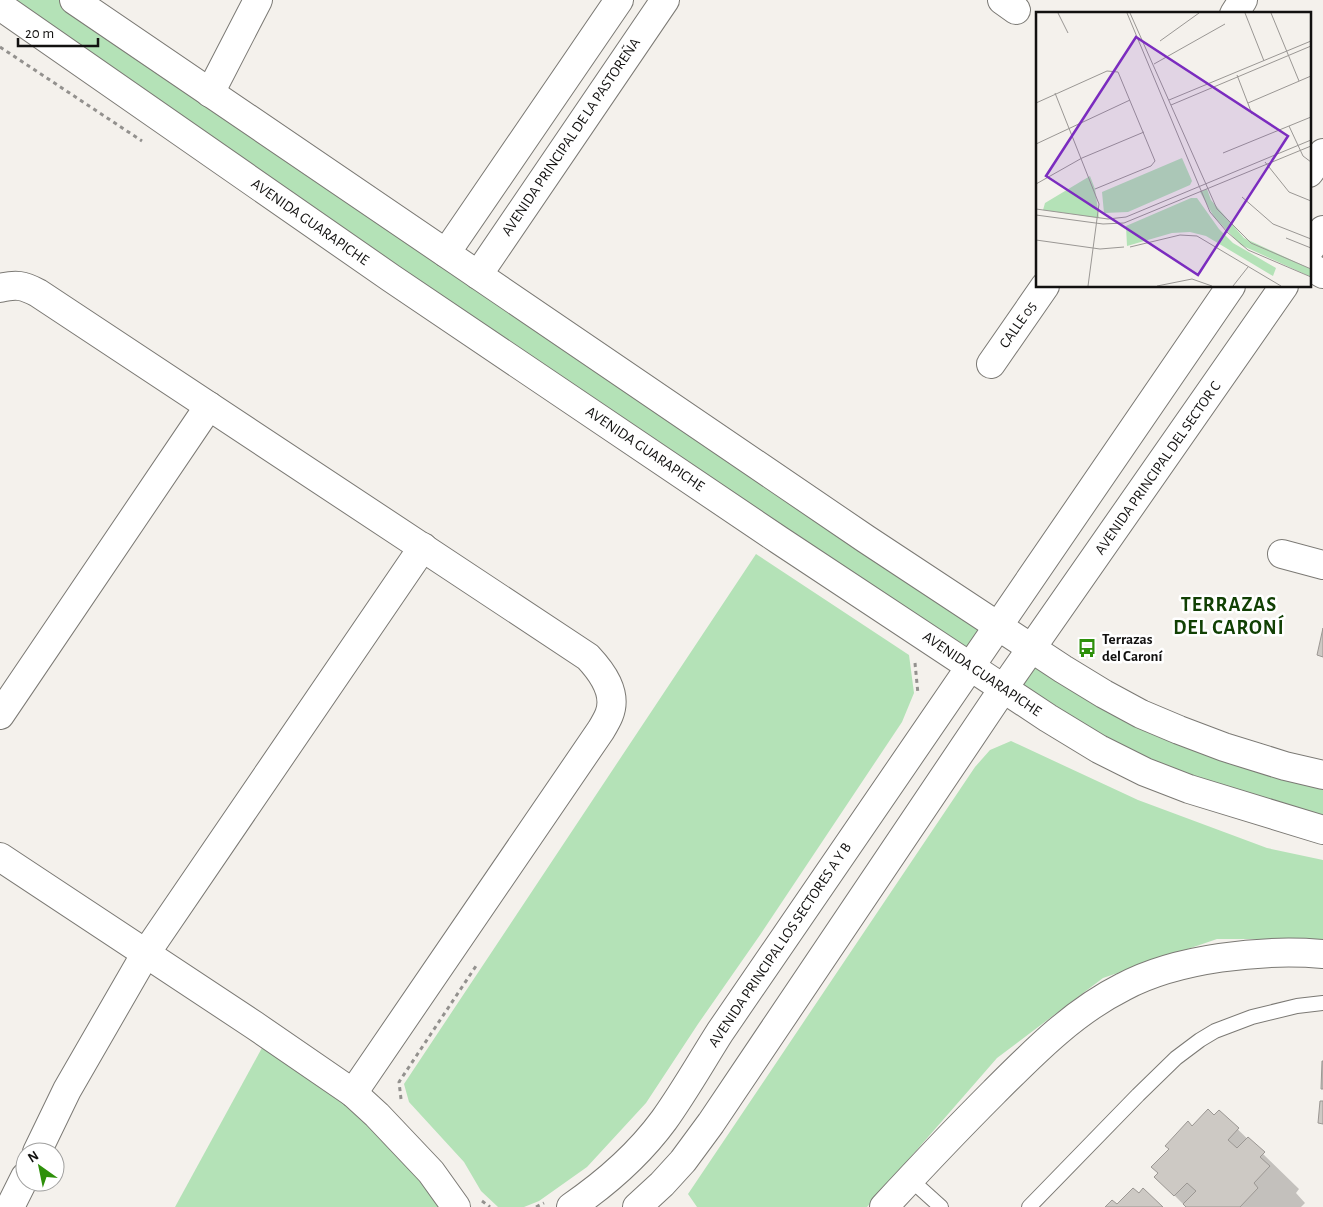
<svg xmlns="http://www.w3.org/2000/svg" width="1323" height="1207" viewBox="0 0 1323 1207" font-family="'Alegreya Sans',sans-serif">
<style>
.green{fill:#b4e2b7}
.shadow{fill:#0003}
.building{fill:#cdc9c4;stroke:#9b9793}
.lines{fill:none;stroke-linecap:round;stroke-linejoin:round}
.lane-casing{stroke:#7b7974;stroke-width:16}
.street-casing{stroke:#7b7974;stroke-width:30}
.secondary-casing{stroke:#7b7974;stroke-width:30}
.path{stroke:#93918e;stroke-width:3;stroke-dasharray:4 4;stroke-linecap:butt}
.lane{stroke:#fff;stroke-width:14}
.street{stroke:#fff;stroke-width:28}
.secondary{stroke:#fff;stroke-width:28}
.labels{text-anchor:middle;dominant-baseline:central;stroke-width:5;stroke-linejoin:round;paint-order:stroke}
.street-label{font-size:15px;fill:#121110;stroke:#fff}
.poi-label{font-size:15px;font-weight:bold;fill:#121110;stroke:#fff;text-anchor:start}
.district-label{font-size:20px;font-weight:bold;letter-spacing:1px;fill:#114004;stroke:#fff}
.inset-road{fill:none;stroke:#9a9794;stroke-width:1}
.view{fill:#7b2cbf;fill-opacity:0.15;stroke:#7b2cbf;stroke-width:2.5}
.inset-edge{fill:none;stroke:#121110;stroke-width:2.5}
</style>
<rect width="100%" height="100%" fill="#f4f1ec"/>
<g class="green">
<polygon points="0,0 74,0 998,626 970,667"/>
<polygon points="756,554 909,655 914,693 902,722 760,935 698,1024 646,1103 587,1167 539,1201 524,1207 498,1207 481,1191 464,1162 409,1102 404,1084"/>
<polygon points="1032,649 1063,669 1323,775 1323,830 1250,809 1003,689"/>
<polygon points="1011,741 1138,800 1267,848 1323,860 1323,939 1217,939 1103,978 997,1058 867,1207 697,1207 688,1194 975,767 990,750"/>
<polygon points="269,1035 353,1093 456,1207 175,1207"/>
</g>
<polygon class="shadow" points="1220,1112 1299,1189 1296,1193 1305,1203 1301,1207 1186,1207 1156,1177 1192,1128 1215,1117"/>
<g class="building">
<polygon points="1323,628 1323,657 1317,655"/>
<polygon points="1322,1061 1323,1061 1323,1089 1321,1089"/>
<polygon points="1320,1101 1323,1101 1323,1124 1318,1123"/>
<polygon points="1208,1109 1214,1115 1219,1110 1239,1128 1228,1140 1237,1148 1248,1137 1265,1152 1260,1157 1270,1166 1254,1183 1258,1188 1240,1207 1186,1207 1183,1204 1196,1191 1187,1183 1174,1196 1154,1177 1158,1173 1151,1167 1169,1149 1165,1146 1188,1121 1192,1126"/>
<polygon points="1133,1188 1139,1193 1143,1188 1163,1207 1105,1207 1112,1200 1117,1204"/>
</g>
<g class="lines">
<g class="lane-casing">
<g id="lane">
<polyline points="910,1179 941,1207"/>
<polyline points="1029,1207 1138,1095 1176,1058 1200,1040 1215,1031 1252,1017 1297,1006 1323,1003"/>
</g>
</g>
<g class="street-casing">
<g id="street">
<polyline points="1002,0 1016,10"/>
<polyline points="1234,14 1243,0"/>
<polyline points="210,93 258,0"/>
<polyline points="1309,173 1323,153"/>
<polyline points="1309,250 1323,230"/>
<polyline points="446,253 619,0"/>
<polyline points="1309,266 1323,274"/>
<polyline points="478,275 665,0"/>
<path d="M0,288C16,284 23,285 38,293L588,657C602,672 618,693 609,715C607,720 604,725 601,730L353,1093"/>
<polyline points="991,364 1045,286"/>
<polyline points="1282,554 1323,565"/>
<polyline points="0,715 209,406"/>
<polyline points="0,857 254,1025 353,1093 377,1115 431,1172 456,1207"/>
<polyline points="37,1152 67,1090 146,953 423,547"/>
<polyline points="10,1207 25,1177"/>
<path d="M571,1207C606,1183 639,1154 664,1120C684,1092 701,1062 720,1032L1231,286"/>
<polyline points="637,1207 662,1184 683,1161 711,1123 1003,689 1284,286"/>
<path d="M884,1207C920,1168 956,1130 994,1092C1033,1053 1073,1012 1123,987C1177,958 1262,949 1323,954"/>
</g>
</g>
<g class="secondary-casing">
<g id="secondary">
<polyline points="74,0 866,539 1063,669 1104,694 1141,714 1179,730 1224,747 1285,766 1323,775"/>
<polyline points="0,6 391,278 779,540 1048,718 1099,749 1145,772 1189,789 1323,830"/>
</g>
</g>
<g class="path">
<polyline points="0,47 142,141"/>
<polyline points="915,663 918,694"/>
<polyline points="401,1099 399,1082 476,966"/>
<polyline points="482,1201 490,1207"/>
<polyline points="536,1207 544,1203"/>
</g>
<use href="#lane" class="lane"/>
<use href="#street" class="street"/>
<use href="#secondary" class="secondary"/>
</g>
<defs>
<g id="bus-bare" transform="scale(1.5)"><path d="M-5-6H5V4H4V6H2V4H-2V6H-4V4H-5ZM-3.5-4V0h7V-4ZM-3.5 1.2v1.5H-2V1.2ZM2 1.2v1.5H3.5V1.2Z" fill="#2e900a" stroke="#fff" stroke-width="2.5" paint-order="stroke"/></g>
</defs>
<g fill-rule="evenodd">
<use href="#bus-bare" x="1087" y="648"/>
</g>
<g class="labels">
<g class="street-label">
<text transform="translate(571 137) rotate(-56)">AVENIDA PRINCIPAL DE LA PASTOREÑA</text>
<text transform="translate(310 222) rotate(35)">AVENIDA GUARAPICHE</text>
<text transform="translate(1018 325) rotate(-55)">CALLE 05</text>
<text transform="translate(645 449) rotate(34)">AVENIDA GUARAPICHE</text>
<text transform="translate(1158 468) rotate(-55)">AVENIDA PRINCIPAL DEL SECTOR C</text>
<text transform="translate(982 674) rotate(34)">AVENIDA GUARAPICHE</text>
<text transform="translate(780 945) rotate(-56)">AVENIDA PRINCIPAL LOS SECTORES A Y B</text>
</g>
<g class="poi-label">
<text x="1102" y="639">Terrazas<tspan x="1102" dy="17">del Caroní</tspan></text>
</g>
<g class="district-label">
<text x="1229" y="605">TERRAZAS<tspan x="1229" dy="23">DEL CARONÍ</tspan></text>
</g>
</g>
<g transform="translate(1036 12)">
<rect width="275" height="275" fill="#f4f1ec"/>
<path d="M146,146L156,169L154,173L92,200L68,201L66,180ZM54,164L59,177L63,206L7,198L9,191ZM171,177L175,188L208,226L275,257V265L205,233L178,205L164,180ZM155,186H161L183,217L197,231L240,256L237,264L170,224L154,220L136,221L91,234L90,214Z" fill="#b4e2b7"/>
<path class="inset-road" d="M22,1L32,21M91,1L174,200L191,220L212,238L275,265M94,1L181,197L215,231L275,257M209,1L228,49M235,1L263,69M124,29L163,1M118,52L189,12M201,63L216,102M19,81L63,192L52,274M133,88L275,29M0,91L71,59L82,60L119,149L115,154L59,177M212,91L275,64M135,93L275,34M253,114L267,144L275,150M0,132L94,88M187,141L275,105M229,150L253,180L275,189M0,172L46,146L108,120M206,185L237,212L275,227M0,197L72,207L90,205L275,128M0,203L67,212L88,211L275,134M250,226L275,236M0,228L64,237L88,235M94,235L144,223L161,224L245,274M121,274L156,267L176,274M197,274L212,255"/>
<path class="view" d="M100,25L252,124L162,263L10,164Z"/>
<rect width="275" height="275" class="inset-edge"/>
</g>
<g transform="translate(40 1167) rotate(327)"><circle r="24" fill="#ffffff" stroke="#a0a09f"/>
<path d="M0-4L9 19L0 12L-9 19Z" fill="#2e900a"/>
<text y="-8" font-size="14" font-weight="bold" text-anchor="middle" fill="#121110">N</text>
</g>
<path d="M18 38v8h80v-8" fill="none" stroke="#121110" stroke-width="2.5"/>
<text x="25" y="38" font-size="15" fill="#121110" stroke="#ffffff" stroke-width="4" paint-order="stroke">20 m</text>
</svg>
